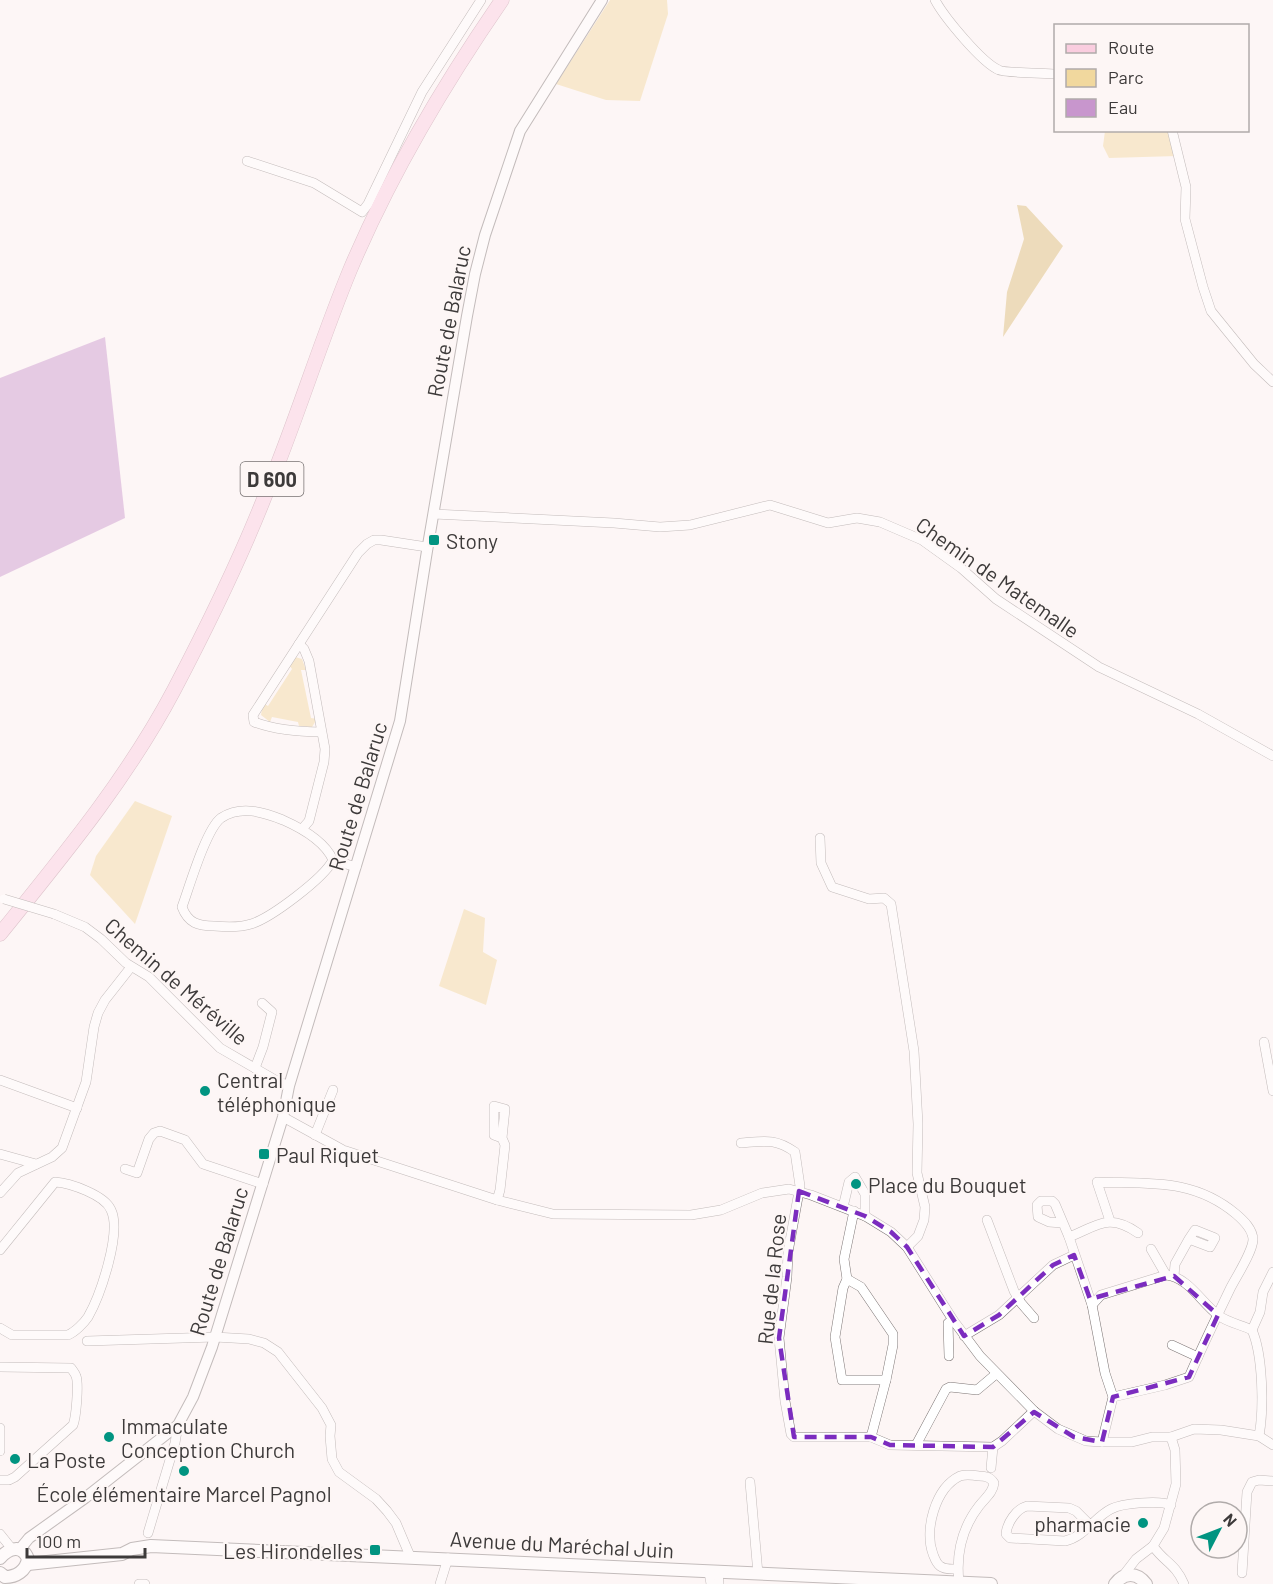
<svg xmlns="http://www.w3.org/2000/svg" width="1273" height="1584" viewBox="0 0 1273 1584" font-family="Barlow,sans-serif">
<style>
.green{fill:#f1d89e}
.forest{fill:#d9bb74}
.water{fill:#c896cd}
.lines{fill:none;stroke-linecap:round;stroke-linejoin:round}
.minor-casing{stroke:#7c7574;stroke-width:10}
.tertiary-casing{stroke:#7c7574;stroke-width:12}
.secondary-casing{stroke:#7c7574;stroke-width:14}
.primary-casing{stroke:#b68498;stroke-width:15}
.minor{stroke:#fff;stroke-width:9}
.tertiary{stroke:#fff;stroke-width:10}
.secondary{stroke:#fff;stroke-width:12}
.primary{stroke:#facddf;stroke-width:14}
.minor-bridge-casing{stroke:#7c7574;stroke-width:10;stroke-linecap:butt}
.minor-bridge{stroke:#fff;stroke-width:9}
.marked{fill:none;stroke:#7b2cbf;stroke-width:4.5;stroke-dasharray:12 8;stroke-linejoin:round}
.poi-dot{fill:#019481;stroke:#fdf6f5;stroke-width:2}
.labels{text-anchor:middle;dominant-baseline:central;stroke-width:4.5;stroke-linejoin:round;paint-order:stroke}
.shield{fill:#fdf6f5;stroke:#777272;stroke-width:1.5}
.shield-label{font-size:20px;font-weight:bold;fill:#3d3a3a}
.street-label{font-size:21px;fill:#3d3a3a;stroke:#fdf6f5}
.poi-label{font-size:21px;fill:#3d3a3a;stroke:#fdf6f5;text-anchor:start}
</style>
<rect width="100%" height="100%" fill="#fdf6f5"/>
<g class="green">
<polygon points="610,0 667,0 668,14 640,101 606,100 556,84"/>
<polygon points="1105,131 1170,131 1177,156 1109,158 1103,146"/>
<polygon points="295,657 302,659 306,670 301,670 311,718 317,719 312,727 299,726 298,722 272,717 270,722 261,715 263,703 268,706 292,669 289,665"/>
<polygon points="135,801 172,816 135,924 90,875 96,856"/>
<polygon points="464,909 485,918 483,952 497,960 486,1005 439,986"/>
</g>
<polygon class="forest" points="1017,205 1026,206 1063,246 1003,337 1007,292 1024,239"/>
<polygon class="water" points="105,337 125,518 0,577 0,378"/>
<g class="lines">
<g class="minor-casing">
<g id="minor">
<path d="M935,0C944,17 982,63 999,70C1004,73 1045,73 1056,74"/>
<polyline points="1172,130 1186,187 1185,219 1203,287 1211,311 1254,364 1273,382"/>
<polyline points="247,161 314,183 362,212 368,204 422,92 481,0"/>
<polyline points="434,514 614,523 660,527 690,525 770,505 828,523 857,518 880,522 922,540 961,568 996,599 1099,667 1198,714 1273,756"/>
<polyline points="299,644 304,649 309,661 325,749 324,762 309,821 302,829"/>
<path d="M321,732C298,732 276,730 254,722L253,715L358,553L367,544L374,540H381L427,547"/>
<polyline points="820,838 821,863 832,887 869,899 884,898 891,904 914,1051 918,1124 917,1173 925,1207 924,1220 918,1236 907,1247"/>
<path d="M333,860C324,878 271,918 251,924C239,928 225,927 214,926C198,926 188,923 182,907C189,888 206,829 221,818C241,805 263,812 283,820C301,828 325,842 333,860L356,867"/>
<polyline points="54,914 85,927 101,939 126,963 149,977 220,1048 277,1081 289,1086"/>
<polyline points="1264,1042 1273,1091"/>
<polyline points="255,1068 263,1047 272,1012 262,1003"/>
<polyline points="0,1080 77,1108"/>
<polyline points="283,1117 343,1150 497,1200 553,1214 691,1215 721,1210 762,1193 789,1189 811,1195 865,1216 891,1232 907,1247 953,1320 980,1356 1034,1411 1058,1429 1086,1441 1102,1442 1132,1442 1152,1437 1171,1437 1194,1429 1221,1430 1259,1436 1273,1445"/>
<polyline points="315,1135 333,1090"/>
<path d="M741,1143C765,1141 775,1138 795,1152L800,1186L788,1252L787,1277L779,1338L785,1401L791,1434L794,1437H871L886,1380L893,1345V1334L861,1287L847,1279"/>
<polyline points="0,1154 36,1164"/>
<polyline points="125,1169 137,1173 149,1139 154,1133 160,1131 185,1140 203,1164 263,1184"/>
<polyline points="0,1193 18,1173 52,1157 62,1148 86,1082 94,1027 98,1013 105,1000 131,967"/>
<polyline points="497,1200 500,1190 505,1145 502,1138 505,1109 494,1106 494,1135 502,1138"/>
<polyline points="843,1207 849,1182 855,1177 865,1194 865,1216"/>
<polyline points="854,1211 844,1259 847,1279 843,1288 835,1337 842,1380 886,1380"/>
<polyline points="987,1220 1014,1291 1021,1303 1034,1318"/>
<path d="M1110,1221L1097,1182C1149,1184 1193,1178 1236,1214C1243,1220 1253,1229 1253,1240C1252,1253 1236,1277 1230,1289C1216,1318 1202,1347 1189,1377L1165,1385L1113,1397"/>
<polyline points="1062,1223 1049,1222 1038,1217 1037,1205 1041,1201 1052,1201 1055,1204 1069,1237 1092,1305 1105,1373 1113,1397 1102,1442"/>
<path d="M1069,1237C1099,1225 1109,1213 1138,1233"/>
<polyline points="1151,1249 1166,1275"/>
<path d="M0,1250L55,1182C70,1183 105,1195 111,1210C122,1233 100,1296 88,1317C84,1323 75,1332 68,1335H12L0,1328"/>
<polyline points="1174,1276 1175,1264 1189,1239 1210,1247 1215,1238 1195,1230 1189,1239"/>
<path d="M1092,1305L1101,1295L1166,1275C1188,1277 1201,1302 1218,1315C1226,1322 1242,1325 1252,1330C1263,1355 1264,1409 1259,1436"/>
<polyline points="1252,1330 1260,1312 1263,1292 1273,1272"/>
<polyline points="964,1336 999,1315 1053,1265 1074,1255"/>
<polyline points="87,1341 215,1337 249,1339 264,1343 278,1352 322,1408 331,1425 330,1436 332,1459 339,1472 376,1499 387,1511 396,1523 410,1556"/>
<polyline points="1172,1345 1198,1357"/>
<polyline points="949,1356 948,1323 953,1320"/>
<path d="M0,1367L71,1368C73,1371 75,1373 76,1376C79,1384 76,1418 73,1425L15,1477L9,1480H0"/>
<polyline points="0,1428 0,1451"/>
<polyline points="871,1437 890,1445 993,1447 1002,1441 1034,1411"/>
<polyline points="916,1445 946,1389 950,1387 977,1390 996,1374"/>
<polyline points="991,1468 993,1447"/>
<polyline points="750,1482 758,1574"/>
<path d="M1090,1525L1076,1511L1069,1508L1027,1506C1016,1509 1007,1523 1006,1534L1010,1538L1065,1541C1084,1537 1095,1517 1111,1509C1122,1503 1160,1500 1171,1505"/>
<polyline points="148,1533 175,1443 178,1425"/>
<polyline points="0,1534 12,1549"/>
<path d="M1153,1546C1165,1563 1175,1563 1184,1584"/>
<path d="M958,1569C952,1569 945,1570 940,1566C936,1563 935,1559 933,1554C924,1530 935,1488 960,1476C966,1474 973,1475 979,1476C986,1476 990,1477 994,1483C993,1493 985,1498 979,1506C962,1528 956,1555 959,1582"/>
<polyline points="709,1572 711,1584"/>
<polyline points="718,1572 719,1584"/>
<polyline points="1242,1573 1247,1492 1252,1482 1259,1480 1273,1481"/>
<polyline points="1122,1577 1136,1559 1153,1546 1164,1528 1176,1484 1175,1450 1171,1437"/>
<polyline points="139,1584 145,1584"/>
<polyline points="440,1584 448,1558"/>
</g>
</g>
<g class="tertiary-casing">
<polyline id="tertiary" points="20,1549 29,1538 85,1498 178,1425 193,1397 212,1347 283,1117 289,1086 400,721 427,551 467,316 475,274 485,235 520,131 602,0"/>
</g>
<g class="secondary-casing">
<g id="secondary">
<path d="M0,1558C9,1548 22,1544 28,1559C26,1571 16,1577 5,1577L0,1573"/>
<polyline points="28,1564 122,1554 132,1549 151,1546 991,1584"/>
<path d="M1115,1584C1124,1572 1137,1572 1146,1584"/>
</g>
</g>
<g class="primary-casing">
<path id="primary" d="M0,934C63,856 127,779 174,690C207,627 239,562 265,496C296,422 319,345 350,270C390,175 444,84 502,0"/>
</g>
<use href="#minor" class="minor"/>
<use href="#tertiary" class="tertiary"/>
<use href="#secondary" class="secondary"/>
<use href="#primary" class="primary"/>
<g class="minor-bridge-casing">
<polyline id="minor-bridge" points="4,899 54,914"/>
</g>
<use href="#minor-bridge" class="minor-bridge"/>
</g>
<path d="M0 0H1273V1584H0ZM799,1191L865,1216L891,1232L907,1247L964,1336L999,1315L1053,1265L1074,1255L1090,1299L1174,1276L1218,1315L1189,1377L1113,1397L1102,1442L1074,1437L1034,1412L993,1447L890,1445L871,1437H794L779,1338Z" fill="#fdf6f5" fill-opacity=".55" fill-rule="evenodd"/>
<path class="marked" d="M799,1191L865,1216L891,1232L907,1247L964,1336L999,1315L1053,1265L1074,1255L1090,1299L1174,1276L1218,1315L1189,1377L1113,1397L1102,1442L1074,1437L1034,1412L993,1447L890,1445L871,1437H794L779,1338Z"/>
<g class="poi-dot">
<rect x="428" y="534" width="12" height="12" rx="3"/>
<circle cx="205" cy="1091" r="6"/>
<rect x="258" y="1148" width="12" height="12" rx="3"/>
<circle cx="856" cy="1184" r="6"/>
<circle cx="109" cy="1437" r="6"/>
<circle cx="15" cy="1459" r="6"/>
<circle cx="184" cy="1471" r="6"/>
<circle cx="1143" cy="1523" r="6"/>
<rect x="369" y="1544" width="12" height="12" rx="3"/>
</g>
<g class="labels">
<rect class="shield" x="240.5" y="462" width="63" height="34" rx="4.5"/>
<g class="shield-label">
<text x="272" y="479">D 600</text>
</g>
<g class="street-label">
<text transform="translate(448 321) rotate(-79)">Route de Balaruc</text>
<text transform="translate(998 577) rotate(35)">Chemin de Matemalle</text>
<text transform="translate(357 796) rotate(-73)">Route de Balaruc</text>
<text transform="translate(177 981) rotate(41)">Chemin de Méréville</text>
<text transform="translate(218 1261) rotate(-73)">Route de Balaruc</text>
<text transform="translate(771 1279) rotate(-84)">Rue de la Rose</text>
<text transform="translate(562 1544) rotate(3)">Avenue du Maréchal Juin</text>
</g>
<g class="poi-label">
<text x="446" y="540">Stony</text>
<text x="217" y="1079">Central<tspan x="217" dy="24">téléphonique</tspan></text>
<text x="276" y="1154">Paul Riquet</text>
<text x="868" y="1184">Place du Bouquet</text>
<text x="121" y="1425">Immaculate<tspan x="121" dy="24">Conception Church</tspan></text>
<text x="27" y="1459">La Poste</text>
<text x="184" y="1493" text-anchor="middle">École élémentaire Marcel Pagnol</text>
<text x="1131" y="1523" text-anchor="end">pharmacie</text>
<text x="363" y="1550" text-anchor="end">Les Hirondelles</text>
</g>
</g>
<rect x="1054" y="24" width="195" height="108" fill="#fdf6f5" stroke="#b0abaa" stroke-width="1.5"/>
<rect x="1066" y="44" width="30" height="9" fill="#facddf" stroke="#b0abaa" stroke-width="1.5"/>
<text x="1108" y="54" font-size="18" fill="#3d3a3a">Route</text>
<rect x="1066" y="69" width="30" height="18" fill="#f1d89e" stroke="#b0abaa" stroke-width="1.5"/>
<text x="1108" y="84" font-size="18" fill="#3d3a3a">Parc</text>
<rect x="1066" y="99" width="30" height="18" fill="#c896cd" stroke="#b0abaa" stroke-width="1.5"/>
<text x="1108" y="114" font-size="18" fill="#3d3a3a">Eau</text>
<g transform="translate(1219 1530) rotate(48)"><circle r="28" fill="#fdf6f5" stroke="#b0abaa" stroke-width="1.5"/>
<path d="M0-4.5L10 22L0 15L-10 22Z" fill="#019481"/>
<text y="-9" font-size="16" font-weight="bold" text-anchor="middle" fill="#3d3a3a">N</text>
</g>
<path d="M27 1548v9h118v-9" fill="none" stroke="#3d3a3a" stroke-width="3"/>
<text x="36" y="1548" font-size="18" fill="#3d3a3a" stroke="#fdf6f5" stroke-width="4.5" paint-order="stroke">100 m</text>
</svg>
